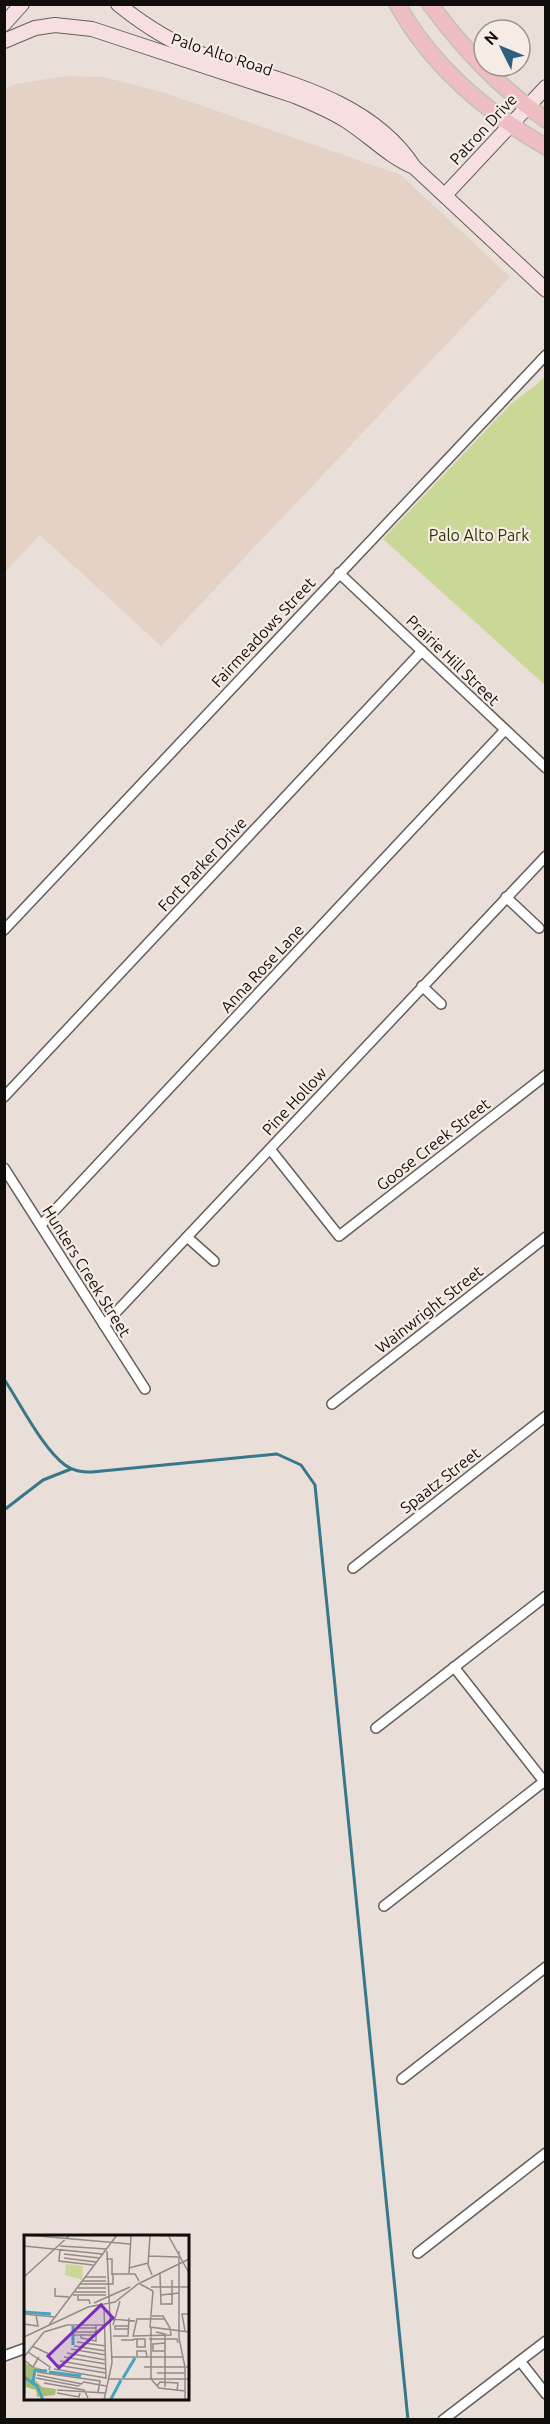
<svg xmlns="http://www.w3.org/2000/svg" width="550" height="2424" viewBox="0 0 550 2424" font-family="Ubuntu,sans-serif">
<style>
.built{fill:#e4d2c7}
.green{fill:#c9d897}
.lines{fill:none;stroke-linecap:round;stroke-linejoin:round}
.stream{stroke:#37778a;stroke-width:3}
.street-casing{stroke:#675e58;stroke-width:12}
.secondary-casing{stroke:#675e58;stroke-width:16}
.primary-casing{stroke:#c1c0c0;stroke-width:18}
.street{stroke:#fff;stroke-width:9}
.secondary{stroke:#f7dee1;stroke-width:14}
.primary{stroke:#efbec3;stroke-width:15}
.labels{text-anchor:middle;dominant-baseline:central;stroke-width:4.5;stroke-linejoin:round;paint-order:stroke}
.street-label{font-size:16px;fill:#110d0b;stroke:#f7ece5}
.park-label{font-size:16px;fill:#2f3700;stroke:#f7ece5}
.inset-river{fill:none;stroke:#47a4c1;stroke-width:3}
.inset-road{fill:none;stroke:#938b86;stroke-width:1.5}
.view{fill:#7b2cbf;fill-opacity:0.15;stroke:#7b2cbf;stroke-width:3}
.inset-edge{fill:none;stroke:#110d0b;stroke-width:3}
</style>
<rect width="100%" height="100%" fill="#e9dfd8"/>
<polygon class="built" points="67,76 104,77 165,93 401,175 510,277 161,646 40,535 5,572 5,89 15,84"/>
<polygon class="green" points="545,376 545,685 383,539 512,403 536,385"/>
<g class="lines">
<g class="stream">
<path d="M4,1379C20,1403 43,1449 65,1465C73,1471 81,1472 92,1472L277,1454L301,1465L315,1485L408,2420"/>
<polyline points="4,1510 43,1480 71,1469"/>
</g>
<g class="street-casing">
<g id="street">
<polyline points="339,573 546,768"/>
<polyline points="506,897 539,928"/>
<polyline points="4,930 546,355"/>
<polyline points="422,986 441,1004"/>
<polyline points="4,1097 422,651"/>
<polyline points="270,1149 339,1236 546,1075"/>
<polyline points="4,1168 145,1389"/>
<polyline points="41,1225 505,730"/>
<polyline points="187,1237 214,1261"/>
<polyline points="104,1325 546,856"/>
<polyline points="332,1404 546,1237"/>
<polyline points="353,1568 546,1416"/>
<polyline points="454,1667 546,1784"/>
<polyline points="376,1728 546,1596"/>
<polyline points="384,1906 546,1780"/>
<polyline points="402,2079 546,1967"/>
<polyline points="418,2253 546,2153"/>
<polyline points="4,2356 26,2348"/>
<polyline points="520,2361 546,2394"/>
<polyline points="443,2420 546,2341"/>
</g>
</g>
<g class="secondary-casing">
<g id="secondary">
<path d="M118,4C145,26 176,45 209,57C282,82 369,98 414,167L546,290"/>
<polyline points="4,24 22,4"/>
<path d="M4,41L35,28L55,25L92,29L295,96C312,103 329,110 345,120C369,135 388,156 414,167"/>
<polyline points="445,195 546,87"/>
</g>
</g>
<g class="primary-casing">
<g id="primary">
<path d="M397,4C431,65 486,112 546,147"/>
<path d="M430,4C464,50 499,87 546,120"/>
</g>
</g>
<use href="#street" class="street"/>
<use href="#secondary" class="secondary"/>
<use href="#primary" class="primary"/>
</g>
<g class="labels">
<g class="street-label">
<text transform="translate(222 54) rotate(18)">Palo Alto Road</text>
<text transform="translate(483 129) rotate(-47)">Patron Drive</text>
<text transform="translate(263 632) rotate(-47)">Fairmeadows Street</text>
<text transform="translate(453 660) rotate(44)">Prairie Hill Street</text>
<text transform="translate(202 864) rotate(-47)">Fort Parker Drive</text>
<text transform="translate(262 968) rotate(-47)">Anna Rose Lane</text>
<text transform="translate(294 1101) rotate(-47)">Pine Hollow</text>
<text transform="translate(433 1144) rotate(-38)">Goose Creek Street</text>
<text transform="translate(87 1271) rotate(58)">Hunters Creek Street</text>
<text transform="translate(429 1309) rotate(-38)">Wainwright Street</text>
<text transform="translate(440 1480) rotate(-38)">Spaatz Street</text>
</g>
<g class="park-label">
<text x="479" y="535">Palo Alto Park</text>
</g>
</g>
<g transform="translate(24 2235)">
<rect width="165" height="165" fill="#e9dfd8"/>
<path d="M42,29L59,31L58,45L41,40Z" fill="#c9d897"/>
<path d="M0,128L20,135L12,136L10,144L18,152L32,154L31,160L13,162L12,155L2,152V164Z" fill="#abbb73"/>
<path class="inset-river" d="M0,77L27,79M49,91V110M25,137L57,141M0,142L13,151L19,165M99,143L111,123M9,147L11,135L23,136M87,164L97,145"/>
<path class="inset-road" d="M3,0L106,9M117,0L165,1M144,0L165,38M126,1L124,30L128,40M0,11L78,19M36,11L83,14M36,15L35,26L69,30M155,16V103L161,132V165M40,19L75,23M124,21L154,22M40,23L72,27M82,24H88V39M105,33L124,28M105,38L107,0M87,39H111L115,46M136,39L137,69H148V45M0,42L46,0M62,42H82M59,46H82M56,49H89V39M116,49L129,56L126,92L165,97M127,52H165M31,53V61L45,62M53,53H82M51,57H82M49,60H82M137,60L155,58M54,61V65H65L66,69M70,68L106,52M80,71L82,144M0,79L31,82M128,81H139L146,93L147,100L109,101L113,84H140M88,84L111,86M0,89L14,91L12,80M25,90L93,0M89,90L96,66M104,91H91V94H104M52,93H72M161,96L158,79H165M20,97L43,90H82M51,97H72M132,97L141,99V152M50,100H72M57,100V103L72,106V90M89,101H104L105,83M0,102L64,72L91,67L114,49L165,24M125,104H153L154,108M97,105H109L111,104H121V112H113V104M53,107L82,111M141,108L129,109V116H141M8,111L27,120M50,111L82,116M47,114L82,120M4,117L26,132L25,135M43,118L82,125M113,121V116H122L123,122M0,122L20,97M40,122L82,129M88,122H159M0,125L9,132L15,122M36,126L82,134M33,130L82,138M120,132H165M30,134L82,143M13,137L76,146L74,157M133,138H161M13,140L58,149M12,143L54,151L60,147L82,151M85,144H165M127,144V92M127,144L135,153L161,156M20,148L60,155L64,163M133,151L136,147L154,148L153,155M33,155L81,158M33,158L55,162L56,158M80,165L88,128L83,16"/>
<path class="view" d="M77,70L89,83L35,133L24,121Z"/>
<rect width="165" height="165" class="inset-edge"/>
</g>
<rect width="550" height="2424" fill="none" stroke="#110d0b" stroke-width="12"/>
<g transform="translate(502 48) rotate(313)"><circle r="28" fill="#f7ece5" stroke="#9b938e" stroke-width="1.5"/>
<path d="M0-4.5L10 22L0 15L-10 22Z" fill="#305f7e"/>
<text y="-9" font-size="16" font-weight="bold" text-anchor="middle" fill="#110d0b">N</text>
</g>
</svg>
